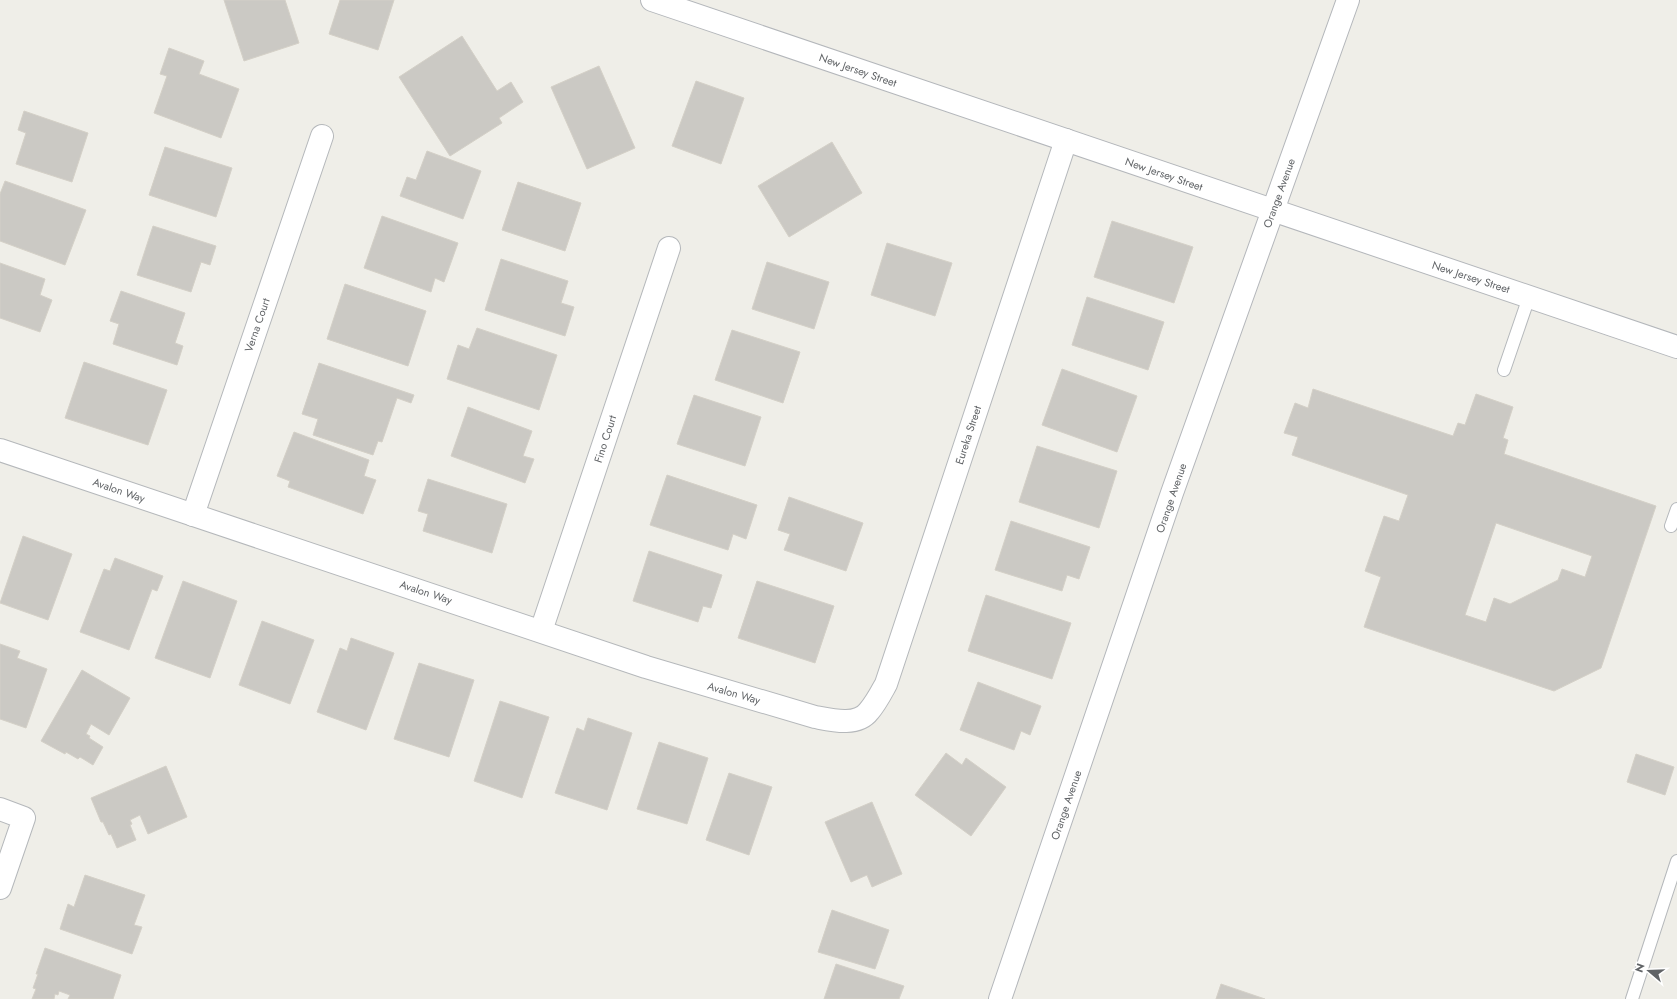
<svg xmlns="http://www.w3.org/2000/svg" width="1677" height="999" viewBox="0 0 1677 999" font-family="Jost,sans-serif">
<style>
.building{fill:#cbc9c4;stroke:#d4d0c7;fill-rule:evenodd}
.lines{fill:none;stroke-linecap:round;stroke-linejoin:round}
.lane-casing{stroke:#b5b8bb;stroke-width:14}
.street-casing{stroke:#b5b8bb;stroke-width:24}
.secondary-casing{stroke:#b4b7bb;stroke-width:24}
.lane{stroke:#fff;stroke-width:12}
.street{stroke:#fff;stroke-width:22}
.secondary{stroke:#fff;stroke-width:22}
.labels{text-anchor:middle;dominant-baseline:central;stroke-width:4;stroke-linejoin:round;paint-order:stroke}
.street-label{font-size:11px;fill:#606366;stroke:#fff}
</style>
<rect width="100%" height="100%" fill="#efeee8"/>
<g class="building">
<polygon points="224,0 285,0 299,43 244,61"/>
<polygon points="340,0 394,0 378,50 329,34"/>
<polygon points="462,36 497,91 511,82 523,102 499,118 502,123 450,156 399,77"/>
<polygon points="169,48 204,61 199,74 239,89 221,138 154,113 167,76 160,74"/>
<polygon points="599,66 635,148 587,169 551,87"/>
<polygon points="696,81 744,98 721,164 672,146"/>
<polygon points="24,111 88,133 72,182 16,164 26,133 18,130"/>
<polygon points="832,142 862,193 789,237 758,186"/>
<polygon points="165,147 232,168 216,217 149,195"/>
<polygon points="427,151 481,171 463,219 400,196 407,177 416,180"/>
<polygon points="5,181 86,210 65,265 0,241 0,194"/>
<polygon points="518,182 581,203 565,251 502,230"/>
<polygon points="382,216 458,243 444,282 435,278 431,292 364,268"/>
<polygon points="1112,221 1193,247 1174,303 1094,277"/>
<polygon points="153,226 216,246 210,265 201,262 191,292 137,275"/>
<polygon points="887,243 952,263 935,316 871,295"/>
<polygon points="501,259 568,281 561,303 574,307 565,336 485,310"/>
<polygon points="767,262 829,282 814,329 752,309"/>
<polygon points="0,263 45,279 40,295 52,300 40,332 0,318"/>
<polygon points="345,284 426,311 408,366 327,339"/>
<polygon points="121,291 185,313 175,343 183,346 177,365 113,344 119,324 110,321"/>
<polygon points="1087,297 1164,322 1148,370 1072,345"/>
<polygon points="477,328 557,355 539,410 447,379 458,345 469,349"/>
<polygon points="732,330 800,352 783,403 715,380"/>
<polygon points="84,362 167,390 148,445 65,418"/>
<polygon points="319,363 414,395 411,403 397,398 382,442 378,441 373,455 313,435 318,419 302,414"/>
<polygon points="1062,369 1137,396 1117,452 1042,425"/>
<path d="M1313,389L1453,436L1458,423L1465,425L1476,394L1513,407L1503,438L1508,440L1504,454L1656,506L1601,668L1554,691L1364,627L1381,577L1365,571L1384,516L1399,521L1408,495L1292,455L1298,437L1284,433L1295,403L1308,408ZM1496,523L1592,556L1585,577L1562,569L1558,580L1510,604L1494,598L1486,622L1465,615Z"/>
<polygon points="694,395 761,417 745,466 677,444"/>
<polygon points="468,407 532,431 523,456 534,459 525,483 451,456"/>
<polygon points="294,432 369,460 364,476 376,480 363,514 288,487 290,481 277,476"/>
<polygon points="1037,446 1117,471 1099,528 1019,502"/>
<polygon points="667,475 757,505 746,539 733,534 728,550 650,525"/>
<polygon points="428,479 507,504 492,553 423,531 428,514 418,511"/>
<polygon points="789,497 863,523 846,571 784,550 790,534 778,530"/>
<polygon points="1011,521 1090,547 1079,579 1067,575 1062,591 995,570"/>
<polygon points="23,536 72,554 48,620 0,603"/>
<polygon points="649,551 722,575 711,608 703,606 698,622 633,601"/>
<polygon points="115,558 163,576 157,591 152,589 129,650 80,632 104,569 110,571"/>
<polygon points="183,581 237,601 210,678 155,658"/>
<polygon points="757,581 834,606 815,663 738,638"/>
<polygon points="986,595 1071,623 1052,679 968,651"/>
<polygon points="262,621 314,640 290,704 239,685"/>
<polygon points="351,638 394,653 366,730 317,712 340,648 347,651"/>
<polygon points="0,644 20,651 17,658 47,669 26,728 0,719"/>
<polygon points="419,663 474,680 449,757 394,739"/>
<polygon points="82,670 130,698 109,735 91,724 86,734 90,736 89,738 103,747 93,765 80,757 78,759 66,752 65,754 41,741"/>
<polygon points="978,682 1041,706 1030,735 1021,731 1014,750 960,730"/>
<polygon points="500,701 549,717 522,798 474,781"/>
<polygon points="588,718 632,733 607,810 555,793 577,728 584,731"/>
<polygon points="659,742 708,758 687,824 637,809"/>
<polygon points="946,753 962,765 966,758 1006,787 971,836 915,795"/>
<polygon points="1636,754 1674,767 1665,795 1627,782"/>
<polygon points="166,766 187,817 148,834 140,815 130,820 132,824 130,825 136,840 117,848 111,834 109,835 103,822 101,822 91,798"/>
<polygon points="729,773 772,787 749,855 706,840"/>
<polygon points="872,802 902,874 872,887 867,875 851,882 825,822"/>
<polygon points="85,875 145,895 134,925 142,927 132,954 60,929 68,904 74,907"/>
<polygon points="832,910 889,930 875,969 818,952"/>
<polygon points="45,948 121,975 113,999 68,999 70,995 59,991 58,995 55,994 54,999 32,999 36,989 33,988 38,974 36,974"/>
<polygon points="836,964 904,986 899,999 824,999"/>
<polygon points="1221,984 1265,999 1216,999"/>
</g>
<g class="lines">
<g class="lane-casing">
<g id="lane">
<polyline points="1504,370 1529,297"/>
<polyline points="1671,526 1677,509"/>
<polyline points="1632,999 1677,861"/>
</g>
</g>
<g class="street-casing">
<g id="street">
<path d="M0,450L646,667L815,717C831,720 857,727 869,711C876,703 881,693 886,684L1066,140"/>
<polyline points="193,515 322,136"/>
<polyline points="541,631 669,248"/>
<polyline points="0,809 24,818 0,888"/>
</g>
</g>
<g class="secondary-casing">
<g id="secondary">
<polyline points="652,0 1677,347"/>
<polyline points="1000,999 1172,493 1348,0"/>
</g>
</g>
<use href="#lane" class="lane"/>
<use href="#street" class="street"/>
<use href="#secondary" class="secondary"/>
</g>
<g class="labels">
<g class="street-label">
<text transform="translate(858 70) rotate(19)">New Jersey Street</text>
<text transform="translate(1164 174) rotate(19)">New Jersey Street</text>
<text transform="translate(1279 193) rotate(-70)">Orange Avenue</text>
<text transform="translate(1471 277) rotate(18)">New Jersey Street</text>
<text transform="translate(257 325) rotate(-71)">Verna Court</text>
<text transform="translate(968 435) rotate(-72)">Eureka Street</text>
<text transform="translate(605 439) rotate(-72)">Fino Court</text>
<text transform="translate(119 490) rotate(19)">Avalon Way</text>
<text transform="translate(1171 498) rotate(-71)">Orange Avenue</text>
<text transform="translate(426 592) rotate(18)">Avalon Way</text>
<text transform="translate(734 693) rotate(16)">Avalon Way</text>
<text transform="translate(1066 805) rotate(-71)">Orange Avenue</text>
</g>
</g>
<g transform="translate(1649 971) rotate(289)" stroke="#ffffff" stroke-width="3" paint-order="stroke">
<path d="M0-3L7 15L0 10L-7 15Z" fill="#606366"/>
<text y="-6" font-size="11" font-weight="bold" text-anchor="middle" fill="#606366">N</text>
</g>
</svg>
